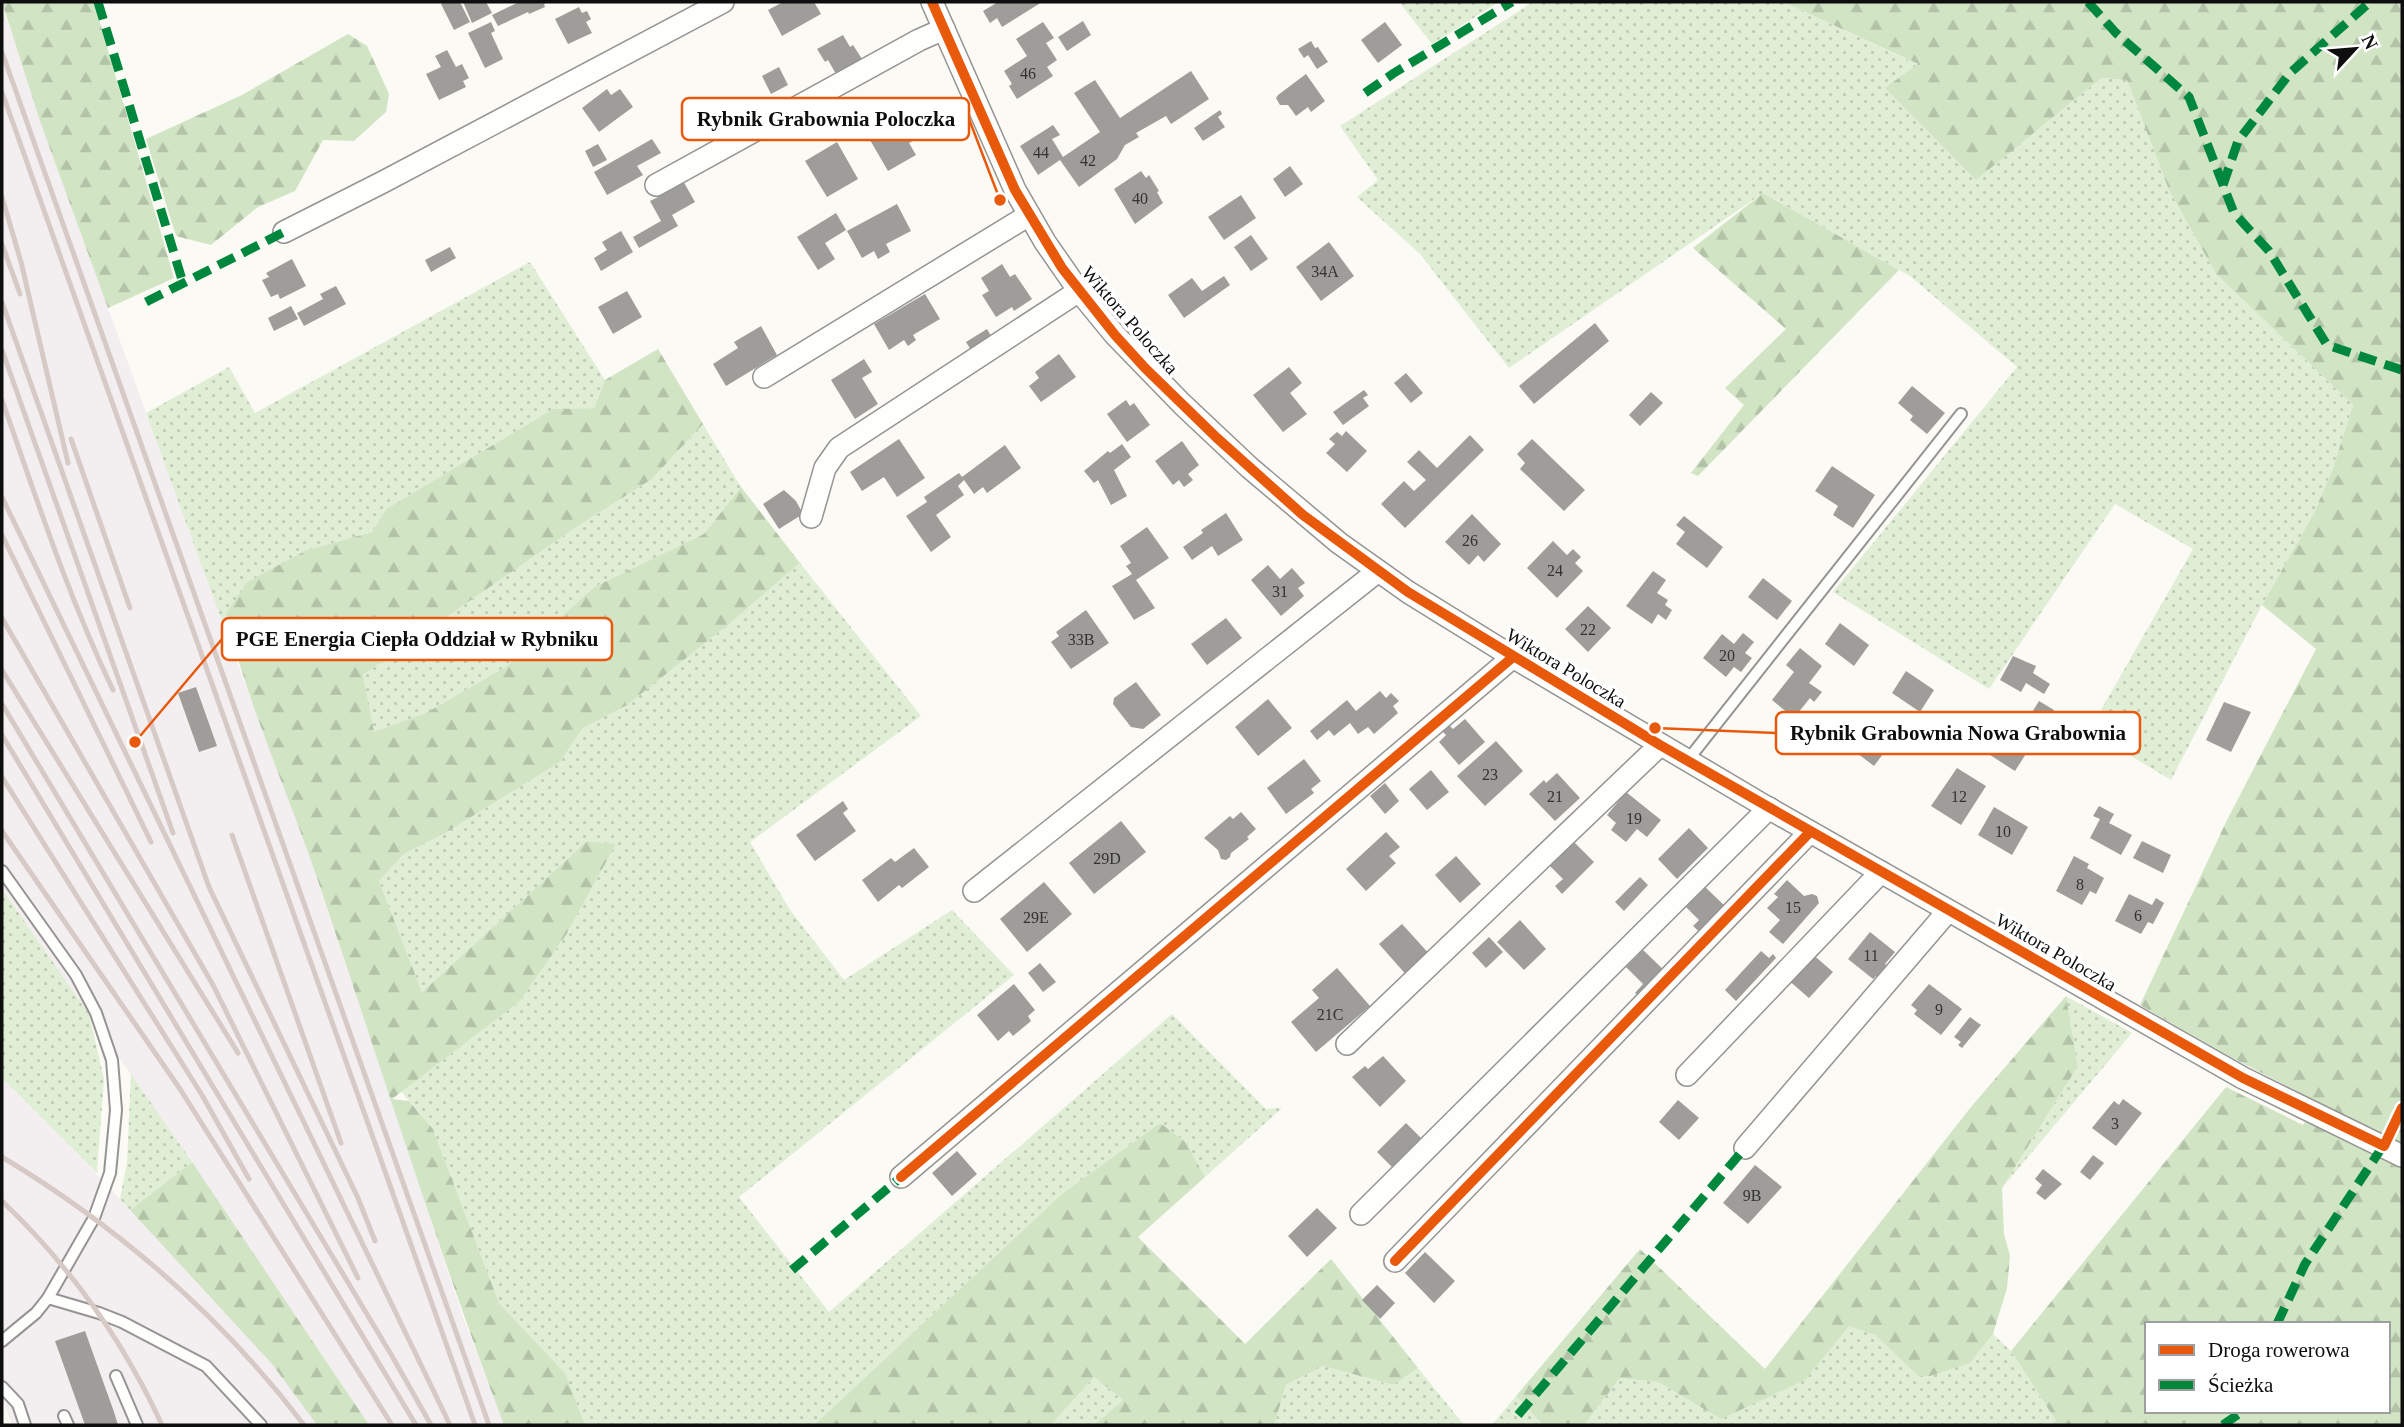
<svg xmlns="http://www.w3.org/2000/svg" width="2404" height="1427" viewBox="0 0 2404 1427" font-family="'Times New Roman',serif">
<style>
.industrial{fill:#f3eef0}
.grass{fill:url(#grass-dots)}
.forest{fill:url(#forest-firs);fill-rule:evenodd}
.building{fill:#9f9d99}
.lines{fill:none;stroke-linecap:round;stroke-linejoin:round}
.service-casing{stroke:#959492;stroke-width:14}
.minor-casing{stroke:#959492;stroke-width:24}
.service{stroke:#fefefd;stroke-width:10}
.minor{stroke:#fefefd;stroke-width:21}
.rail{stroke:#d6c9c6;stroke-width:5}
.quiet{stroke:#00873e;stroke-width:9;stroke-dasharray:18 9;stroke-linecap:butt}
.cycleway-casing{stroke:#fff;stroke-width:15}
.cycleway{stroke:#e8590c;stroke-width:10}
.labels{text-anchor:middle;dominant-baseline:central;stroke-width:7;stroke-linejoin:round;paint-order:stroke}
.number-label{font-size:16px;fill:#323231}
.street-label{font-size:19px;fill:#0e0e0e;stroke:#fff}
.leader{fill:none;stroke:#e8590c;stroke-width:2.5}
.callout-dot{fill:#e8590c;stroke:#fff;stroke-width:2.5}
.callout{fill:#fff;stroke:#e8590c;stroke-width:2.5}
.callout-label{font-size:21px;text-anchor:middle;font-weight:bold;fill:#0e0e0e}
</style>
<defs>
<pattern id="grass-dots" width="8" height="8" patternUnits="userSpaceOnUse" patternTransform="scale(1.75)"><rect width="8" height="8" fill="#e1eed6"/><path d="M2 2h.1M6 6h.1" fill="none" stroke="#c0cbb6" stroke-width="1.8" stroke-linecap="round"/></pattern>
<pattern id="forest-firs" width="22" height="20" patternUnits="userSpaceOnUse" patternTransform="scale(1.75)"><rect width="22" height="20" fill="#d1e5c5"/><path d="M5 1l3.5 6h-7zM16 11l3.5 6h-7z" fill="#b2c3a8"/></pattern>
</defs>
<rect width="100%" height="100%" fill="#fbfaf4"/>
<g class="industrial">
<polygon points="2,6 108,308 238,665 297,819 463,1317 504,1425 369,1425 173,1135 2,889"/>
<polygon points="2,1078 81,1157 272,1364 317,1425 12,1425 2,1397"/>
</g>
<g class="grass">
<polygon points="1399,2 1499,2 1432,44"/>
<polygon points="1533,2 1783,2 1919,65 1886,88 1976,179 2101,78 2127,80 2169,190 2216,274 2353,405 2333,468 2315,511 2262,605 2171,780 2089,731 2193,549 2115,504 1989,689 1833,592 2017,367 1910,276 1763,193 1509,368 1420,254 1357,197 1378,180 1340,126"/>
<polygon points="530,262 605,380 594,408 553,409 386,509 372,532 307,550 226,615 238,665 146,413 229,367 255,413"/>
<polygon points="703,424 741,487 704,534 594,587 507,666 426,713 373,733 363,675 575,528 652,479"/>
<polygon points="800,563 921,716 750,842 790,910 844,980 952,910 1014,975 739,1197 829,1312 1172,1014 1266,1109 1282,1108 1205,1177 1186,1142 1160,1123 1063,1193 814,1425 585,1425 565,1373 499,1303 433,1129 400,1090 520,1001 566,935 616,844 587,841 422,992 379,881 404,854 442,835 560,762 583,728 627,704 734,620"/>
<polygon points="2,889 89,1014 104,1079 97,1173 2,1078"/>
<polygon points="2066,996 2132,1033 2002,1188 2078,1066"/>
<polygon points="131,1074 192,1162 130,1210 120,1199 127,1162"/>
<polygon points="1849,1326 1875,1335 1918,1376 1970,1363 1993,1334 2011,1351 2056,1421 2049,1425 1584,1425 1620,1378 1658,1382 1721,1419"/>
<polygon points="1323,1366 1392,1385 1418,1368 1464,1425 1274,1425 1286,1385"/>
<polygon points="1094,1377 1123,1400 1094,1425 1051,1425"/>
<polygon points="1516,1396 1543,1425 1492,1425"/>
</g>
<g class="forest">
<polygon points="2,2 94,2 174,278 108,308 40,121"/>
<path d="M1783,2H2402V1425H2049L2056,1421L2011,1351L2226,1087L2303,1125L2316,1101L2225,1054L2140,1005L2227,820L2316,649L2262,605L2315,511L2333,468L2353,405L2216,274L2169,190L2127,80L2101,78L1976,180L1885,88L1918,64ZM2147,1324H2388V1411H2147Z"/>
<polygon points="348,34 367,46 389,94 386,112 354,141 323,140 295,191 258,207 211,245 176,236 146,139 242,95"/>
<polygon points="1763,193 1899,270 1698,476 1691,473 1744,405 1725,388 1786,329 1693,248"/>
<path d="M658,349L703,424L652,479L575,528L363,675L374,732L426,713L507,666L594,587L704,534L741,487L800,563L734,620L627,705L583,728L560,762L442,835L404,854L379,881L422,992L587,841L616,844L566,935L520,1001L392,1099L409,1101L433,1129L499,1303L565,1373L585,1425H504C437,1247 380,1065 319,884C289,794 248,707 226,614L247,582L307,550L372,532L386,509L553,409L594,408L605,380Z"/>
<polygon points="2066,996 2078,1066 2002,1188 2004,1234 2010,1256 2007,1288 1993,1334 1970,1363 1930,1376 1918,1376 1875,1335 1849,1326 1805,1380 1721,1419 1658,1382 1620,1378 1584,1425 1543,1425 1516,1396 1640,1249 1765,1369 1971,1107"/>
<polygon points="1160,1123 1186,1142 1205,1177 1138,1237 1245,1344 1331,1259 1418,1368 1393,1385 1323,1366 1286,1385 1274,1425 1094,1425 1123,1400 1094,1377 1051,1425 814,1425 1063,1193"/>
<polygon points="192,1162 369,1425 317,1425 272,1364 130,1210"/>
</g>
<g class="building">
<polygon points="445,2 460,2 470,22 454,30 441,4"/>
<polygon points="463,2 486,2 492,13 472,23"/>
<polygon points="519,2 548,2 544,4 545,7 529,14 528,12 498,26 492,15"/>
<polygon points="783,2 814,2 821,14 782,36 768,10"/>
<polygon points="998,2 1042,2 1002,27 997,18 990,23 983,11"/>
<polygon points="579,7 582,13 587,11 591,19 586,22 592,33 568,44 555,19"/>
<polygon points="1083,21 1091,35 1067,51 1058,37"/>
<polygon points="491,22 495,31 491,33 503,59 485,68 468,33"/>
<polygon points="1043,22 1054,38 1046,43 1057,60 1047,67 1053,76 1017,99 1009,86 1012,84 1004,71 1027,56 1016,39"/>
<polygon points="1385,22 1402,45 1378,63 1361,40"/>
<polygon points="843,35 850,47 853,45 862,59 836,74 828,60 825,62 817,49"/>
<polygon points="1311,41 1315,48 1318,47 1328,62 1317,69 1308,55 1304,58 1298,49"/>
<polygon points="447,50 456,67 462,64 469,78 463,81 466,87 439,100 426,74 441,67 435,56"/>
<polygon points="779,67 788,85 771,94 762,76"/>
<polygon points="1191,71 1209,99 1171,124 1166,116 1136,133 1139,137 1125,145 1117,159 1079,187 1060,160 1038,175 1020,146 1053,125 1060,135 1052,139 1063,157 1100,132 1074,93 1095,80 1120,118"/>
<polygon points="1306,74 1325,101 1311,112 1308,107 1296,116 1288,105 1280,105 1276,98 1278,95"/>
<polygon points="607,89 611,95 620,89 633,107 599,132 582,108"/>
<polygon points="1220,110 1222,114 1218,117 1225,127 1203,141 1194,128"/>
<polygon points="895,118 899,125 906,121 916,139 909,143 916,155 888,171 870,140 877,136 873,130"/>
<polygon points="652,139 661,153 637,166 643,175 607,195 594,172"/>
<polygon points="837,142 858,179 827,197 805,161"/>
<polygon points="598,144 607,160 593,167 585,151"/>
<polygon points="1290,166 1303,184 1285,197 1273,179"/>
<polygon points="1141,171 1146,178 1149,175 1159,191 1157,192 1163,203 1135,224 1114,189"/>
<polygon points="682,179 695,202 672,215 678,226 639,248 633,237 661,221 650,201 658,197 656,194"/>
<polygon points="1241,195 1256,218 1224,240 1208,217"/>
<polygon points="897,204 911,231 886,244 890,252 878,259 874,251 862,258 847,231"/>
<polygon points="836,213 846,230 825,243 835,259 818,270 797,237"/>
<polygon points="621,231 633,252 601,271 594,258 607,250 602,242"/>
<polygon points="1251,235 1268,259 1251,271 1234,247"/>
<polygon points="1329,242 1354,276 1321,301 1296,267"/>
<polygon points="450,247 456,258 431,272 425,260"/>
<polygon points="292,259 306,286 280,299 278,294 271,297 262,280 269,277 266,273"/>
<polygon points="1002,264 1010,277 1015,274 1032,299 1014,311 1012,307 996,317 982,295 989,291 981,278"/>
<polygon points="1224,276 1230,285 1184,318 1168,295 1192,278 1202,291"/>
<polygon points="336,286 346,304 304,326 297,313 323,299 320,294"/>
<polygon points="627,291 642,317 613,334 598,307"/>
<polygon points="925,294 940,319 913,335 916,340 908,346 904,340 889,350 874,324"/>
<polygon points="291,306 298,319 274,331 268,318"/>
<polygon points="1595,323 1609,341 1534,404 1519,386"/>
<polygon points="761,326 777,355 726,386 713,364 738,348 734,342"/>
<polygon points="987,329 994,341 974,355 966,342"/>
<polygon points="1059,354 1076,377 1041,402 1029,386 1039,378 1035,372"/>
<polygon points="864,359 872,372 862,378 878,404 855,419 831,380"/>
<polygon points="1289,367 1302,383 1290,393 1307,414 1283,432 1253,395"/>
<polygon points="1406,373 1423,393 1411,403 1394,383"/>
<polygon points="1912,386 1945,413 1927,434 1910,420 1913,416 1898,403"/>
<polygon points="1364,390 1368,395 1363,398 1369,406 1343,425 1333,412"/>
<polygon points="1651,392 1663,403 1640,426 1629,415"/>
<polygon points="1126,400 1130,406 1134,403 1150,425 1127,442 1107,414"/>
<polygon points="1346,431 1367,451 1347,472 1326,453 1335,444 1329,439 1337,432 1342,436"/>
<polygon points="1470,435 1484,450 1405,528 1381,504 1404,481 1414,491 1426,480 1407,462 1419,450 1437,468"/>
<polygon points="899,439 925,478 897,497 884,477 862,491 850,472"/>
<polygon points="1532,439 1585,490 1564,511 1520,469 1525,463 1517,454"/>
<polygon points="1182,441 1199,465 1188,474 1193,480 1184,487 1179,480 1173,485 1155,461"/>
<polygon points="1122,444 1131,457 1114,470 1127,496 1111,505 1098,480 1094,483 1084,471 1108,451 1110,453"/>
<polygon points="1005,445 1021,468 987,493 983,487 974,494 964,480 958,486 964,495 936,515 951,537 931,552 906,516 927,502 924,497 959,473 962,477"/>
<polygon points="1832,466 1875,495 1853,528 1833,515 1838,506 1815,491"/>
<polygon points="784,490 796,501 803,514 779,529 763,504"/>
<polygon points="1226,513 1243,540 1218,556 1212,546 1192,560 1183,547 1203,533 1201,530"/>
<polygon points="1472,514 1501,544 1484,562 1478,555 1469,565 1445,542"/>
<polygon points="1684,516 1723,547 1707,568 1676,544 1685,532 1676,525"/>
<polygon points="1147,527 1169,558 1136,580 1155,608 1134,620 1112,586 1132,574 1126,566 1131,563 1120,546"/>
<polygon points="1553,541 1567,555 1573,549 1581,557 1575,563 1583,571 1557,598 1527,568"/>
<polygon points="1268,565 1280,579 1292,568 1305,583 1298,588 1304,596 1281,616 1251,580"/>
<polygon points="1653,571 1666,580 1657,593 1668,600 1665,605 1672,610 1666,620 1658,614 1652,624 1626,606"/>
<polygon points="1763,578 1792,601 1777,620 1748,597"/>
<polygon points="1588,606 1611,628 1588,652 1565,629"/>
<polygon points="1086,610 1109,643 1071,669 1051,642 1059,636 1056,632"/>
<polygon points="1226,618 1242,638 1207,665 1191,644"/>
<polygon points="1840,623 1869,645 1854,666 1825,644"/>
<polygon points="1743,633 1754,642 1745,653 1752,658 1741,672 1734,667 1726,677 1703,658 1722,634 1734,644"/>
<polygon points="1800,648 1822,666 1809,683 1822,692 1814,702 1810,698 1794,718 1772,700 1794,672 1786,665"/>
<polygon points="2013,656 2036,666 2033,673 2050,684 2044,694 2026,683 2021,692 2000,680"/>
<polygon points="1906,671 1934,690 1920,712 1892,693"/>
<polygon points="1136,682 1161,715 1143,729 1131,727 1113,704 1114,698"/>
<polygon points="196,687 217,746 199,752 178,693"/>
<polygon points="1380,691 1386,698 1391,693 1399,701 1393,706 1398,713 1374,734 1368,727 1358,734 1350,723 1334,736 1329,730 1317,740 1310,731 1347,700 1356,711"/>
<polygon points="1268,699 1292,728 1258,756 1235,727"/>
<polygon points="2039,701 2054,710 2015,771 1976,746 1988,727 2013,743"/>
<polygon points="2224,702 2251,712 2231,752 2206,740"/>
<polygon points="1868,717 1875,722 1871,727 1892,742 1874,766 1849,747 1857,737 1852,734 1862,720 1864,722"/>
<polygon points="1465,719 1485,742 1459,765 1439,742 1446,735 1441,730 1448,724 1453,729"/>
<polygon points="1496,741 1523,771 1485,806 1457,776"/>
<polygon points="1304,759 1321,781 1311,789 1314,793 1286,814 1267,788"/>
<polygon points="1957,768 1986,786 1961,825 1931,806"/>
<polygon points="1431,770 1449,792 1427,810 1409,789"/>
<polygon points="1557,773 1580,798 1555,821 1529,794 1544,780 1546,783"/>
<polygon points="1385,783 1399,801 1385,814 1370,796"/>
<polygon points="1626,792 1661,820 1647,837 1637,829 1626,842 1611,830 1616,823 1607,815"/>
<polygon points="843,801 848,809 843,813 856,831 815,861 796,835"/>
<polygon points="2099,806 2114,814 2109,823 2132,835 2121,855 2090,838 2100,819 2093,816"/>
<polygon points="1994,807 2028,827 2012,855 1978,835"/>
<polygon points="1241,812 1256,829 1247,837 1249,839 1231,853 1230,857 1226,860 1221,859 1218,850 1204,838 1230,816 1233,819"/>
<polygon points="1121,821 1146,852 1094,894 1069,863"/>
<polygon points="1689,828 1708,848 1677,879 1658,859"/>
<polygon points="1386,832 1400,847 1389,856 1396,863 1366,891 1346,869"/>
<polygon points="1572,840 1594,862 1562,894 1555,886 1563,879 1547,863"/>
<polygon points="2142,841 2171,855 2163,873 2133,858"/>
<polygon points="914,848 929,867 902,888 899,885 878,902 862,880 891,858 895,862"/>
<polygon points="1456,856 1481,884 1460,903 1435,875"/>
<polygon points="2074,856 2089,864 2087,868 2104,878 2096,894 2090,891 2082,905 2056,891"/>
<polygon points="1640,877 1648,885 1624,911 1615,902"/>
<polygon points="1787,880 1804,896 1812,894 1817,896 1819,903 1783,944 1769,932 1780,920 1767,908 1778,897 1774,894"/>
<polygon points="1044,882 1072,914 1027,952 1000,919"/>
<polygon points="1704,886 1727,908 1702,934 1693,926 1699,920 1685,906"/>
<polygon points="2129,894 2152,905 2156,898 2164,903 2153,924 2148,922 2141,934 2115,921"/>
<polygon points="1520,920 1546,949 1524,970 1497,942"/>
<polygon points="1402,924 1432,957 1409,978 1379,944"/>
<polygon points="1870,932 1895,952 1885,964 1889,967 1880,979 1876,976 1873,979 1848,959"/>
<polygon points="1489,937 1503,952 1486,968 1472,953"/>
<polygon points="1643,950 1666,972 1641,998 1635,993 1643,984 1626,967"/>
<polygon points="1761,951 1769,958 1773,954 1776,958 1736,1001 1725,990"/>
<polygon points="1810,952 1833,972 1809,998 1787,979"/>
<polygon points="1040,963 1056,982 1043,992 1028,973"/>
<polygon points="1337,968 1370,1006 1316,1052 1291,1022 1319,998 1312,990"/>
<polygon points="1014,984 1035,1010 1028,1016 1031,1021 1013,1036 1009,1031 998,1041 977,1015"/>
<polygon points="1929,984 1962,1009 1941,1035 1914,1014 1917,1010 1911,1005"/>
<polygon points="1970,1017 1981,1025 1962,1048 1958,1045 1961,1042 1954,1037"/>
<polygon points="1383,1056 1406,1081 1380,1107 1352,1077 1365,1066 1368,1069"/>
<polygon points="2123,1099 2142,1113 2116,1146 2092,1128 2114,1101 2119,1105"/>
<polygon points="1678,1100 1699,1118 1679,1140 1659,1122"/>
<polygon points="1406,1123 1422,1139 1393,1168 1377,1152"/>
<polygon points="957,1151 977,1174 952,1196 932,1173"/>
<polygon points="2093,1155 2104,1163 2090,1180 2080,1172"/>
<polygon points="1755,1165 1782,1187 1748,1224 1723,1203"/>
<polygon points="2043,1169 2062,1184 2045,1200 2036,1193 2042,1185 2035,1179"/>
<polygon points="1317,1208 1337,1228 1307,1257 1288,1236"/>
<polygon points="1425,1252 1455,1281 1434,1303 1405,1273"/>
<polygon points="1377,1285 1395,1303 1380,1319 1362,1300"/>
<polygon points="85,1331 114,1412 118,1425 85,1425 55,1341"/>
</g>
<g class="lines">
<g class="service-casing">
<g id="service">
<polyline points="1687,761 1961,414"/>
<polyline points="2,871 76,975 96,1013 112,1060 116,1110 110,1173 94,1218 48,1298 36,1313 2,1341"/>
<polyline points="48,1298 99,1313 122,1322 206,1366 261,1425"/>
<polyline points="116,1376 137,1425"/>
<polyline points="2,1387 18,1404 25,1425"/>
<polyline points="64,1416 68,1425"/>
</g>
</g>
<g class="minor-casing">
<g id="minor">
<polyline points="932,2 1015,190 1045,242 1079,291 1115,335 1182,404 1250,468 1339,543 1408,592 1513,657 1763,805 2243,1078 2402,1156"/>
<polyline points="656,185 919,40 944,29"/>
<polyline points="284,232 383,182 723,2"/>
<polyline points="764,377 1029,215"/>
<polyline points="811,517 825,468 839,448 1079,291"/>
<polyline points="974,891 1378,571"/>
<polyline points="1347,1044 1660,745"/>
<polyline points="1687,1075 1881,872"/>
<polyline points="1745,1148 1948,911"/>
<path d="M901,1177C1104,1002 1310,832 1513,657"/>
<polyline points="1361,1214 1769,808"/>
<polyline points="1395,1261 1810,832"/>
</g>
</g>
<use href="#service" class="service"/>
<use href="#minor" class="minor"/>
<g class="rail">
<polyline points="2,52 489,1425"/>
<polyline points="2,92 475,1425"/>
<polyline points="2,197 21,262 68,463"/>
<polyline points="2,244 20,294"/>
<polyline points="2,302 209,887 358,1198 375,1241"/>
<polyline points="2,350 173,833"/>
<path d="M2,400C36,497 68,596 113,690"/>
<polyline points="71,439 130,608"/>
<polyline points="2,497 450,1425"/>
<polyline points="2,535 151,842"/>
<polyline points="2,618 213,985 358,1278"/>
<polyline points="2,670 238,1053"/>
<polyline points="2,704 392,1356 431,1425"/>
<polyline points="2,735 416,1425"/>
<polyline points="2,777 202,1095 249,1179"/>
<polyline points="2,831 180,1089 392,1425"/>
<polyline points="232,835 341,1143"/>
<path d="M2,1157C118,1227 222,1317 304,1425"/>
<path d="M2,1201C70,1266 123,1340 162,1425"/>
</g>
<g class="quiet">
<polyline points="98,2 183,283"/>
<polyline points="2088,2 2116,33 2189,97 2234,213 2269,251 2327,345 2402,370"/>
<polyline points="1365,93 1394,73 1512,2"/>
<polyline points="2223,185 2238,141 2290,73 2370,2"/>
<polyline points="146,302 284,232"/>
<polyline points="792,1270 901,1177"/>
<polyline points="2277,1324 2305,1264 2387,1140"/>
<polyline points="1518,1415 1745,1148"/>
<polyline points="2223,1425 2243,1411"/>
</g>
<g class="cycleway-casing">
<g id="cycleway">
<polyline points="932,2 1015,190 1062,268 1115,335 1145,368 1217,438 1303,515 1408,592 1660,745 2243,1078 2384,1146 2402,1108"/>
<path d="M901,1177C1104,1002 1310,832 1513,657"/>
<polyline points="1395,1261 1810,832"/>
</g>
</g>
<use href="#cycleway" class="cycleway"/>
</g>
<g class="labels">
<g class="number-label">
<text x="1028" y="73">46</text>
<text x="1041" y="152">44</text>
<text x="1088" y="160">42</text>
<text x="1140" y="198">40</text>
<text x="1325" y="271">34A</text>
<text x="1470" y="540">26</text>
<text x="1555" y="570">24</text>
<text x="1280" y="591">31</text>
<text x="1588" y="629">22</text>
<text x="1081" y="639">33B</text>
<text x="1727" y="655">20</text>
<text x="1490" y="774">23</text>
<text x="1555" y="796">21</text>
<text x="1959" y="796">12</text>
<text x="1634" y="818">19</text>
<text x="2003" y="831">10</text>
<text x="1107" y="858">29D</text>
<text x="2080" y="884">8</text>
<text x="1793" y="907">15</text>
<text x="2138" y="915">6</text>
<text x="1036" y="917">29E</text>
<text x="1871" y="955">11</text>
<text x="1939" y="1009">9</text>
<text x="1330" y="1014">21C</text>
<text x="2115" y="1123">3</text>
<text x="1752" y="1195">9B</text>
</g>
<g class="street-label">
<text transform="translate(1130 320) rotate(49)">Wiktora Poloczka</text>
<text transform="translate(1566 668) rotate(31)">Wiktora Poloczka</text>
<text transform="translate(2056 952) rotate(30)">Wiktora Poloczka</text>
</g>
</g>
<path class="leader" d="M1000 200L969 119M135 742L222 639M1655 728L1776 733"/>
<g class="callout-dot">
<circle cx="1000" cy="200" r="7"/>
<circle cx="135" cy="742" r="7"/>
<circle cx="1655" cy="728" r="7"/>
</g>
<g class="callout">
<rect x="682" y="98" width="287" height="42" rx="7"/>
<rect x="222" y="618" width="390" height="42" rx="7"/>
<rect x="1776" y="712" width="364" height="42" rx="7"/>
</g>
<g class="callout-label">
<text x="826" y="126">Rybnik Grabownia Poloczka</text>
<text x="417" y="646">PGE Energia Ciepła Oddział w Rybniku</text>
<text x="1958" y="740">Rybnik Grabownia Nowa Grabownia</text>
</g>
<rect width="2404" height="1427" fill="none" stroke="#0e0e0e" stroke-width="7"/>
<rect x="2145" y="1322" width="245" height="91" fill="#ffffff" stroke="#9f9f9f" stroke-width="2"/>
<rect x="2159" y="1345" width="35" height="10" fill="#e8590c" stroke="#9f9f9f" stroke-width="2"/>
<text x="2208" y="1357" font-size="21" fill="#0e0e0e">Droga rowerowa</text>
<rect x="2159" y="1380" width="35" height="10" fill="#00873e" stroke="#9f9f9f" stroke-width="2"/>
<text x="2208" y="1392" font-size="21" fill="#0e0e0e">Ścieżka</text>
<g transform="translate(2355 49) rotate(64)" stroke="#ffffff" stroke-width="5" paint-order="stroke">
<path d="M0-5L12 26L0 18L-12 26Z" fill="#0e0e0e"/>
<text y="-10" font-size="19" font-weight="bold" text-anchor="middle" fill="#0e0e0e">N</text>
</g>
</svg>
